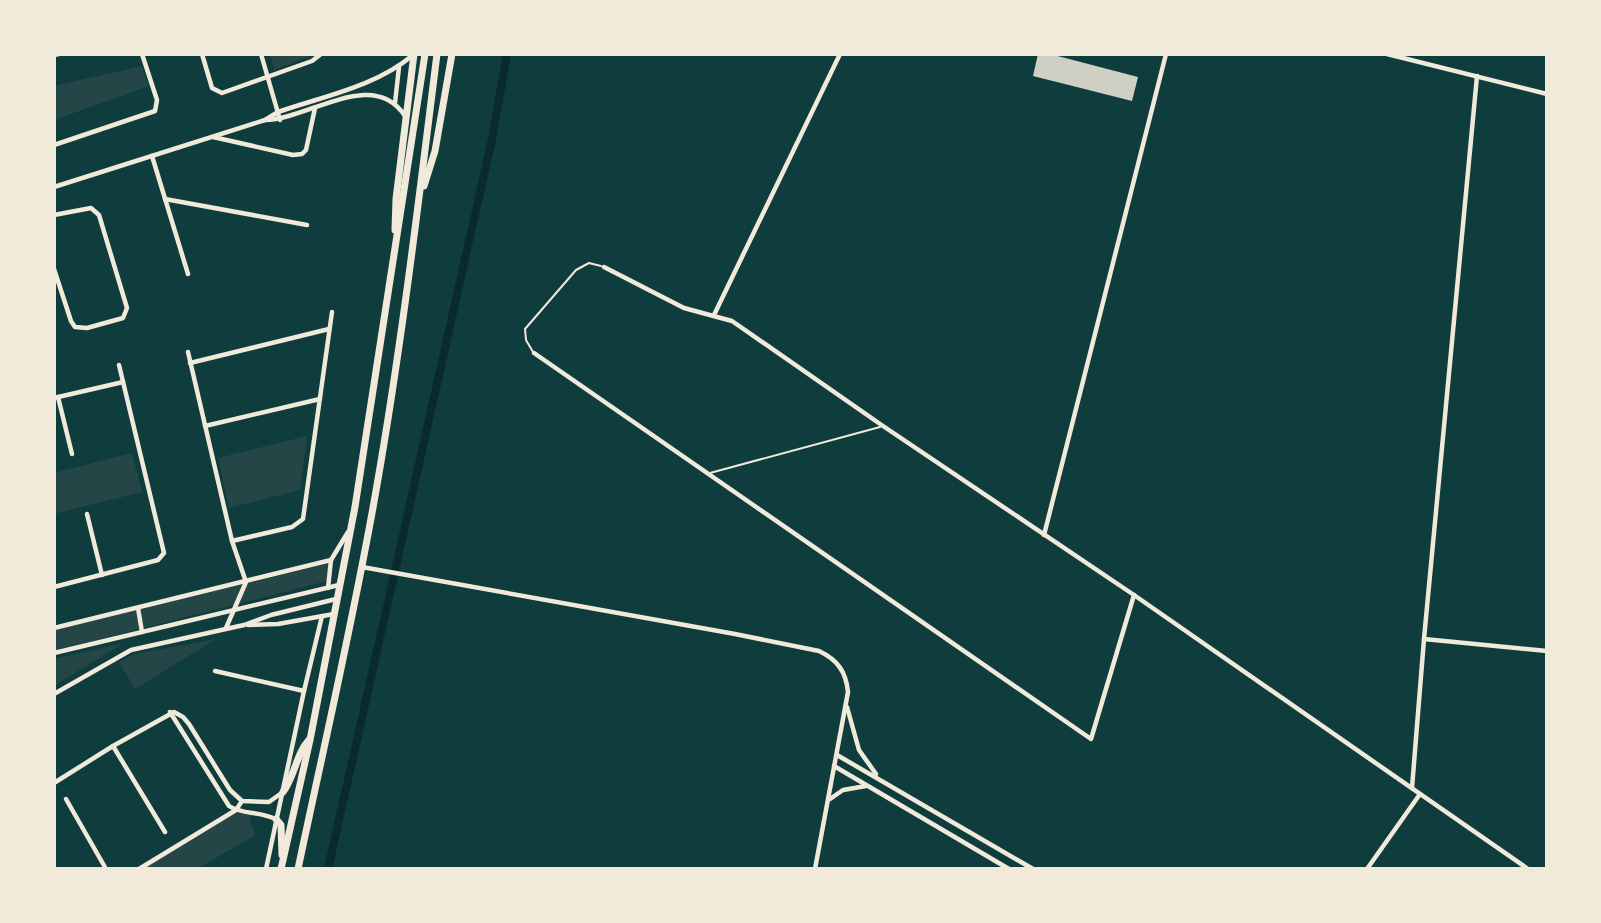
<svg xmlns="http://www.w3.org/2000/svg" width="1601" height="923" viewBox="0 0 1601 923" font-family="'Roboto Condensed',sans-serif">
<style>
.green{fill:#244646}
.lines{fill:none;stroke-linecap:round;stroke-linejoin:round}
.canal{stroke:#0a2a2b;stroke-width:8}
.building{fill:#cfcfc3}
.service{stroke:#f1e9da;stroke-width:2}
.minor{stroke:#f1e9da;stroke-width:4.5}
.primary{stroke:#f1e9da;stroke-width:7}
</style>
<rect width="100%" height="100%" fill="#0f3d3e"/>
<g class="green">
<polygon points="270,54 316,54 274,70"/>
<polygon points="142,66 149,86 54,120 54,86"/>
<polygon points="307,436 300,490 229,508 218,458"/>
<polygon points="132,453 142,492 54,514 54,473"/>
<polygon points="328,564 327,581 54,651 54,630"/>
<polygon points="216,639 135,689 119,662 135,654"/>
<polygon points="124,643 54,686 54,659"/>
<polygon points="236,812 251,813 250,821 255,835 197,869 141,869"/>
</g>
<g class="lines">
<polyline class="canal" points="328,869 492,139 507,54"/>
</g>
<polygon class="building" points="1038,54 1050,54 1138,77 1132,101 1033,76"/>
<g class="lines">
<g class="service">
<polyline points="533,352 526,340 525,329 576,270 589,263 601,266"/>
<polyline points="710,473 880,427"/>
</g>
<g class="minor">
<polyline points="202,54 212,88 222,93 312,61 321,54"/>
<polyline points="261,54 280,120"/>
<polyline points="1387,54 1547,94"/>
<polyline points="54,55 59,54"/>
<polyline points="395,103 399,67"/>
<path d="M265,120C310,119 373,67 405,116"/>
<polyline points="213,137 293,155 302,154 306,150 315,108"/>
<polyline points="54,145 155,111 157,100 142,54"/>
<polyline points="152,156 188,274"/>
<path d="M54,187L265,120L278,112C324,96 375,87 413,55"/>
<polyline points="165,199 307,225"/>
<polyline points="54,215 91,208 99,215 127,308 123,318 87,328 75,327 71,321 54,269"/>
<polyline points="604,267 684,308 732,321 883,426 1134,595 1528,869"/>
<polyline points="714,315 840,54"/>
<polyline points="188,352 232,541 246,582 226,628"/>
<polyline points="534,353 1091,739 1134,595"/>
<polyline points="190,363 329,329"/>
<polyline points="58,397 72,454"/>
<polyline points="54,398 123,382"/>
<polyline points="205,426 320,399"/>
<polyline points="87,514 102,575"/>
<polyline points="1044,535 1166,54"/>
<polyline points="232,541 292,527 303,519 332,312"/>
<path d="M362,567L735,634L819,651C838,660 846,672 848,692L815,869"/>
<polyline points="54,587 158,560 164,553 119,365"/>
<polyline points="328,588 331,560"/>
<polyline points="138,608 142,632"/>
<polyline points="248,625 278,624 334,614"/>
<polyline points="54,628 331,560 348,532"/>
<polyline points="1424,639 1547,651"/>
<polyline points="54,653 339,585"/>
<polyline points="215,671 304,691"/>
<polyline points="54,694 131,650 244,625 271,615 336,599"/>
<polyline points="847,707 859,750 876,774"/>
<path d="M170,712L229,806C242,815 261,811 275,819"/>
<polyline points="113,746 165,832"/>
<polyline points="837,755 1033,869"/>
<polyline points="834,766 1009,869"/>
<polyline points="54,783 113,746 174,712 183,717 189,724 230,790 242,801 269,802 283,792"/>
<polyline points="1412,788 1424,639 1477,76"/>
<polyline points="66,799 106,869"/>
<polyline points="830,799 843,790 866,786"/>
<polyline points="139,869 236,810 242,801"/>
<polyline points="266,869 304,691 322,616"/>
<polyline points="1367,869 1420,794"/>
</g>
<g class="primary">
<polyline points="424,186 435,151 452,54"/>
<polyline points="395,230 396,199 414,54"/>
<path d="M283,792C295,776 296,754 309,740"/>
<polyline points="276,819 281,825 282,855"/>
<polyline points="281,869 310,740 355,507 425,54"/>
<path d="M298,869C325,741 355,613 377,485C402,342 419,198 437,54"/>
</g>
</g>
<rect width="1601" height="923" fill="none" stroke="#f1e9da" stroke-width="112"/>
</svg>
